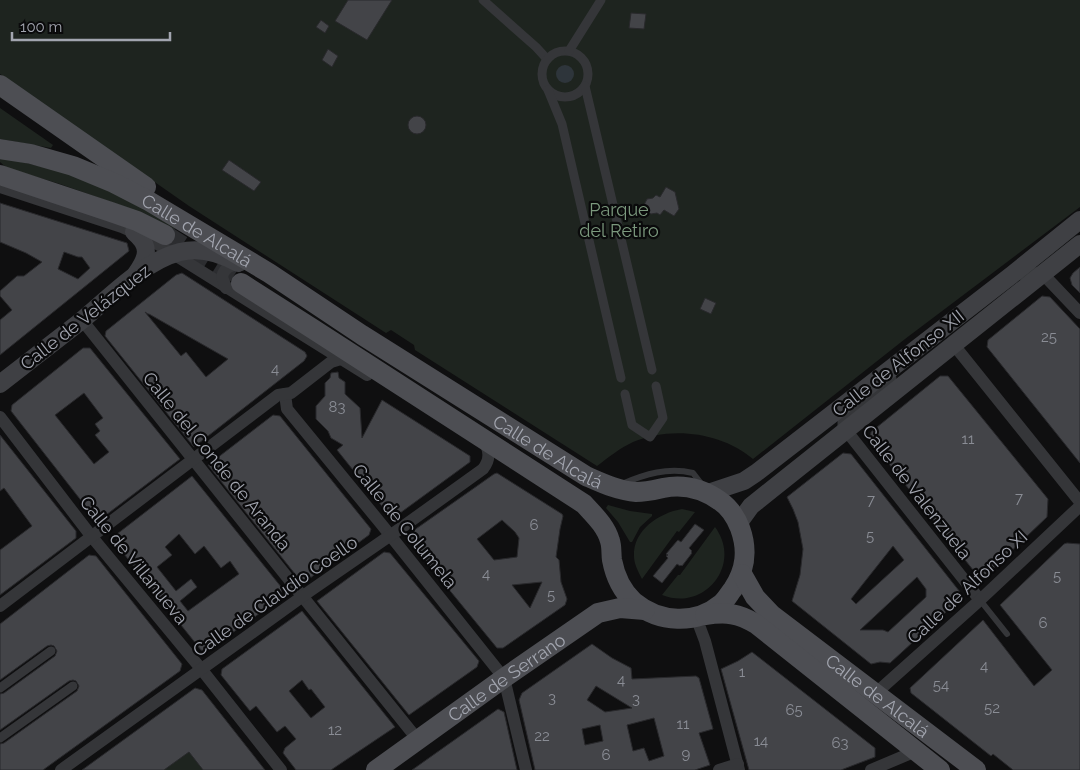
<svg xmlns="http://www.w3.org/2000/svg" width="1080" height="770" viewBox="0 0 1080 770" font-family="Raleway,sans-serif">
<style>
.green{fill:#1e241f}
.water{fill:#2e353b}
.building{fill:#434448;stroke:#29292c;fill-rule:evenodd}
.lines{fill:none;stroke-linecap:round;stroke-linejoin:round}
.primary-tunnel{stroke:#2c2d30;stroke-width:20;stroke-dasharray:20 10;stroke-linecap:butt}
.service{stroke:#353639;stroke-width:6}
.pedestrian{stroke:#353639;stroke-width:9}
.minor{stroke:#353639;stroke-width:12}
.tertiary{stroke:#353639;stroke-width:15}
.secondary{stroke:#3f4044;stroke-width:18}
.primary{stroke:#4d4e53;stroke-width:20}
.labels{text-anchor:middle;dominant-baseline:central;stroke-width:4.5;stroke-linejoin:round;paint-order:stroke}
.number-label{font-size:15px;fill:#8a8d95}
.park-label{font-size:18px;fill:#7b987d;stroke:#0a0a0b}
.street-label{font-size:18px;fill:#a2a5af;stroke:#0a0a0b}
</style>
<rect width="100%" height="100%" fill="#0f0f10"/>
<g class="green">
<path d="M0,0H1080V207L905,339L753,459C721,432 671,426 633,442C620,448 609,457 597,466L415,350L414,345L391,330L386,333L189,206L0,74Z"/>
<polygon points="0,108 53,145 51,148 0,139"/>
<polygon points="0,157 90,178 176,227 173,231 128,208 60,184 7,168 0,162"/>
<polygon points="608,505 630,511 652,514 652,516 640,527 632,542 630,542 618,522 606,508"/>
<path d="M682,509L695,512L679,532L677,531L642,579C638,571 634,564 634,556C633,530 659,513 682,509Z"/>
<path d="M715,527C743,565 704,612 662,595L678,575H680Z"/>
<polygon points="189,751 203,770 163,770"/>
</g>
<circle class="water" cx="565" cy="74" r="9"/>
<g class="building">
<polygon points="348,0 392,0 367,40 335,21"/>
<polygon points="631,13 646,14 644,29 629,28"/>
<polygon points="321,20 329,26 325,33 316,27"/>
<polygon points="328,49 338,56 332,67 322,60"/>
<circle cx="417" cy="125" r="9"/>
<polygon points="229,160 261,182 254,191 222,170"/>
<polygon points="666,187 675,192 679,209 674,216 664,210 660,215 657,213 651,214 646,211 644,205 647,199 653,198 656,195 660,197"/>
<path d="M0,203L127,243L129,251L0,355V320L12,310L0,296V291L17,276H24L42,262L26,253L0,242ZM64,252L78,257H82L90,268L78,279L58,269Z"/>
<polygon points="1080,267 1080,293 1072,285 1070,278 1073,273"/>
<path d="M182,273L305,352L307,356L304,361L194,447L105,336L106,331L176,275ZM145,312L148,314H149L228,359L206,377L186,352L181,356Z"/>
<polygon points="1042,296 1050,297 1080,329 1080,463 987,347 988,340"/>
<polygon points="705,298 716,303 711,314 700,309"/>
<path d="M83,348H90L180,459L102,518L94,517L11,411L12,405ZM84,393L103,418L95,424L100,431L95,435L109,452L94,464L55,415Z"/>
<polygon points="338,372 339,378 345,382 345,394 360,408 362,438 382,400 470,456 470,462 396,516 389,515 337,450 343,445 331,438 328,431 316,419 316,406 325,396 325,383 330,378 331,373"/>
<polygon points="940,376 948,376 1048,499 1047,517 981,580 870,440 871,432"/>
<polygon points="273,415 280,416 371,529 369,535 306,581 299,579 208,465"/>
<polygon points="0,435 76,531 76,538 0,595 0,550 32,526 4,488 0,491"/>
<path d="M843,453L851,454L960,592V599L890,663L880,662L871,664L792,601L800,575L803,549L798,522L793,509L787,497ZM893,546L904,560L856,604L851,599ZM917,577L926,589V597L888,632L883,630H860Z"/>
<path d="M497,473L562,514L563,516L560,529L556,557L559,560L561,582L567,599L565,605L503,648H497L433,570L410,540V533L477,486L494,474ZM502,520L515,532L519,538L517,557L494,560L477,539ZM542,582L530,608L512,585Z"/>
<path d="M192,476L282,588L281,598L207,651L201,650L116,544L117,534ZM179,534L195,554L204,546L221,568L230,561L239,574L188,611L180,601L197,587L191,579L176,591L157,567L172,555L165,547Z"/>
<polygon points="695,524 704,530 689,548 692,551 691,552 692,553 682,566 681,565 680,566 677,564 662,583 653,576 668,558 666,556 668,555 666,554 677,541 678,540 681,542"/>
<polygon points="1067,543 1080,544 1080,770 1013,770 993,754 991,756 911,693 910,688 983,620 1034,686 1052,670 1000,605 1064,544"/>
<polygon points="384,552 390,553 479,661 477,667 409,715 317,601"/>
<polygon points="89,555 96,556 182,664 180,671 43,770 0,770 0,744 4,743 77,691 79,686 76,681 73,680 69,681 0,730 0,694 4,693 55,656 57,651 54,646 51,645 47,646 0,680 0,624"/>
<path d="M302,611L395,727L331,770H296L283,753L285,748L296,739L285,726L277,732L256,706L250,711L221,675L222,669ZM302,680L309,690L311,689L325,707L311,718L289,691Z"/>
<path d="M592,644L612,658L631,668L632,679L696,676L699,678L713,729L699,733L710,765L695,770H535L519,700L522,693ZM596,686L632,708L605,712L587,700ZM654,718L664,756L649,761L644,748L633,751L627,725ZM600,725L603,741L585,745L582,729Z"/>
<polygon points="752,652 875,748 875,757 841,770 749,770 721,669 738,661"/>
<polygon points="195,688 202,690 265,770 203,770 189,752 164,770 82,770"/>
<polygon points="498,709 504,712 517,770 412,770"/>
</g>
<g class="lines">
<polyline class="primary-tunnel" points="165,235 241,283"/>
<g class="service">
<path d="M622,484C645,474 668,467 693,473L703,486"/>
<polyline points="980,600 1007,634"/>
</g>
<g class="pedestrian">
<polyline points="483,0 536,47 547,59"/>
<circle cx="565" cy="74" r="23"/>
<polyline points="569,51 601,0"/>
<polyline points="585,86 652,370"/>
<polyline points="548,90 562,124 621,378"/>
<polyline points="625,394 632,425 650,437 663,418 656,386"/>
<polyline points="0,688 51,651"/>
<polyline points="0,738 73,686"/>
</g>
<g class="minor">
<polyline points="0,187 122,227 151,240 367,375"/>
<polyline points="1013,274 1042,273 1080,313"/>
<path d="M226,288L222,277C224,267 232,264 241,265"/>
<polyline points="81,321 86,325 303,597 418,740"/>
<polyline points="954,345 1080,502"/>
<polyline points="285,394 287,409 382,525 504,678 526,770"/>
<polyline points="0,417 92,537 202,670 281,770"/>
<polyline points="845,429 980,600"/>
<polyline points="0,606 278,395 291,393 331,362 341,359"/>
<polyline points="696,617 705,641 739,770"/>
<polyline points="876,693 980,600 1080,506"/>
<path d="M61,770L310,591L401,528L483,469C491,459 489,450 484,440"/>
<polyline points="719,770 738,764"/>
<polyline points="871,770 916,751"/>
</g>
<polyline class="tertiary" points="845,429 845,416 889,379"/>
<g class="secondary">
<path d="M134,232C151,246 148,257 136,274"/>
<path d="M0,384C27,363 54,342 81,321C109,298 144,261 180,252C200,247 220,253 238,263"/>
<polyline points="708,493 744,481 756,473 1013,274 1080,220"/>
<polyline points="738,524 751,506 771,490 1080,244"/>
</g>
<g class="primary">
<polyline points="0,85 146,187"/>
<path id="s1" d="M0,149L31,154L73,166L114,183L147,200L269,273L362,335L586,476C602,483 619,491 636,492C646,492 654,490 663,488C683,484 703,489 720,501C729,507 736,518 740,528C748,550 746,569 733,589C729,594 726,600 721,604C696,625 659,623 634,602C622,591 615,576 612,560C611,553 612,547 610,541C606,526 594,515 584,504L313,329L241,283"/>
<polyline points="0,175 111,212 137,221 165,235"/>
<path id="s2" d="M742,574L755,597L772,615L976,770"/>
<path d="M705,615C726,612 738,613 756,624L940,770"/>
<path id="s3" d="M376,770L504,678L598,613L620,608L645,610"/>
</g>
</g>
<g class="labels">
<g class="number-label">
<text x="1049" y="337">25</text>
<text x="275" y="369">4</text>
<text x="337" y="407">83</text>
<text x="968" y="439">11</text>
<text x="1019" y="498">7</text>
<text x="871" y="500">7</text>
<text x="534" y="525">6</text>
<text x="870" y="536">5</text>
<text x="486" y="574">4</text>
<text x="1057" y="576">5</text>
<text x="551" y="595">5</text>
<text x="1043" y="623">6</text>
<text x="984" y="666">4</text>
<text x="742" y="672">1</text>
<text x="621" y="680">4</text>
<text x="941" y="685">54</text>
<text x="552" y="698">3</text>
<text x="636" y="699">3</text>
<text x="992" y="708">52</text>
<text x="794" y="710">65</text>
<text x="683" y="724">11</text>
<text x="335" y="730">12</text>
<text x="542" y="736">22</text>
<text x="761" y="741">14</text>
<text x="840" y="743">63</text>
<text x="686" y="754">9</text>
<text x="606" y="755">6</text>
</g>
<g class="park-label">
<text x="619" y="209">Parque<tspan x="619" dy="21">del Retiro</tspan></text>
</g>
<g class="street-label">
<text stroke="none"><textPath href="#s1" startOffset="215">Calle de Alcalá</textPath></text>
<text transform="translate(85 317) rotate(-38)">Calle de Velázquez</text>
<text transform="translate(898 363) rotate(-38)">Calle de Alfonso XII</text>
<text stroke="none"><textPath href="#s1" startOffset="630">Calle de Alcalá</textPath></text>
<text transform="translate(217 461) rotate(51)">Calle del Conde de Aranda</text>
<text transform="translate(917 492) rotate(52)">Calle de Valenzuela</text>
<text transform="translate(405 526) rotate(51)">Calle de Columela</text>
<text transform="translate(134 560) rotate(51)">Calle de Villanueva</text>
<text transform="translate(967 587) rotate(-43)">Calle de Alfonso XI</text>
<text transform="translate(275 596) rotate(-35)">Calle de Claudio Coello</text>
<text stroke="none"><textPath href="#s3" startOffset="160">Calle de Serrano</textPath></text>
<text stroke="none"><textPath href="#s2" startOffset="184">Calle de Alcalá</textPath></text>
</g>
</g>
<path d="M12 32v8h158v-8" fill="none" stroke="#a2a5af" stroke-width="2.5"/>
<text x="20" y="32" font-size="15" fill="#a2a5af" stroke="#0a0a0b" stroke-width="4" paint-order="stroke">100 m</text>
</svg>
